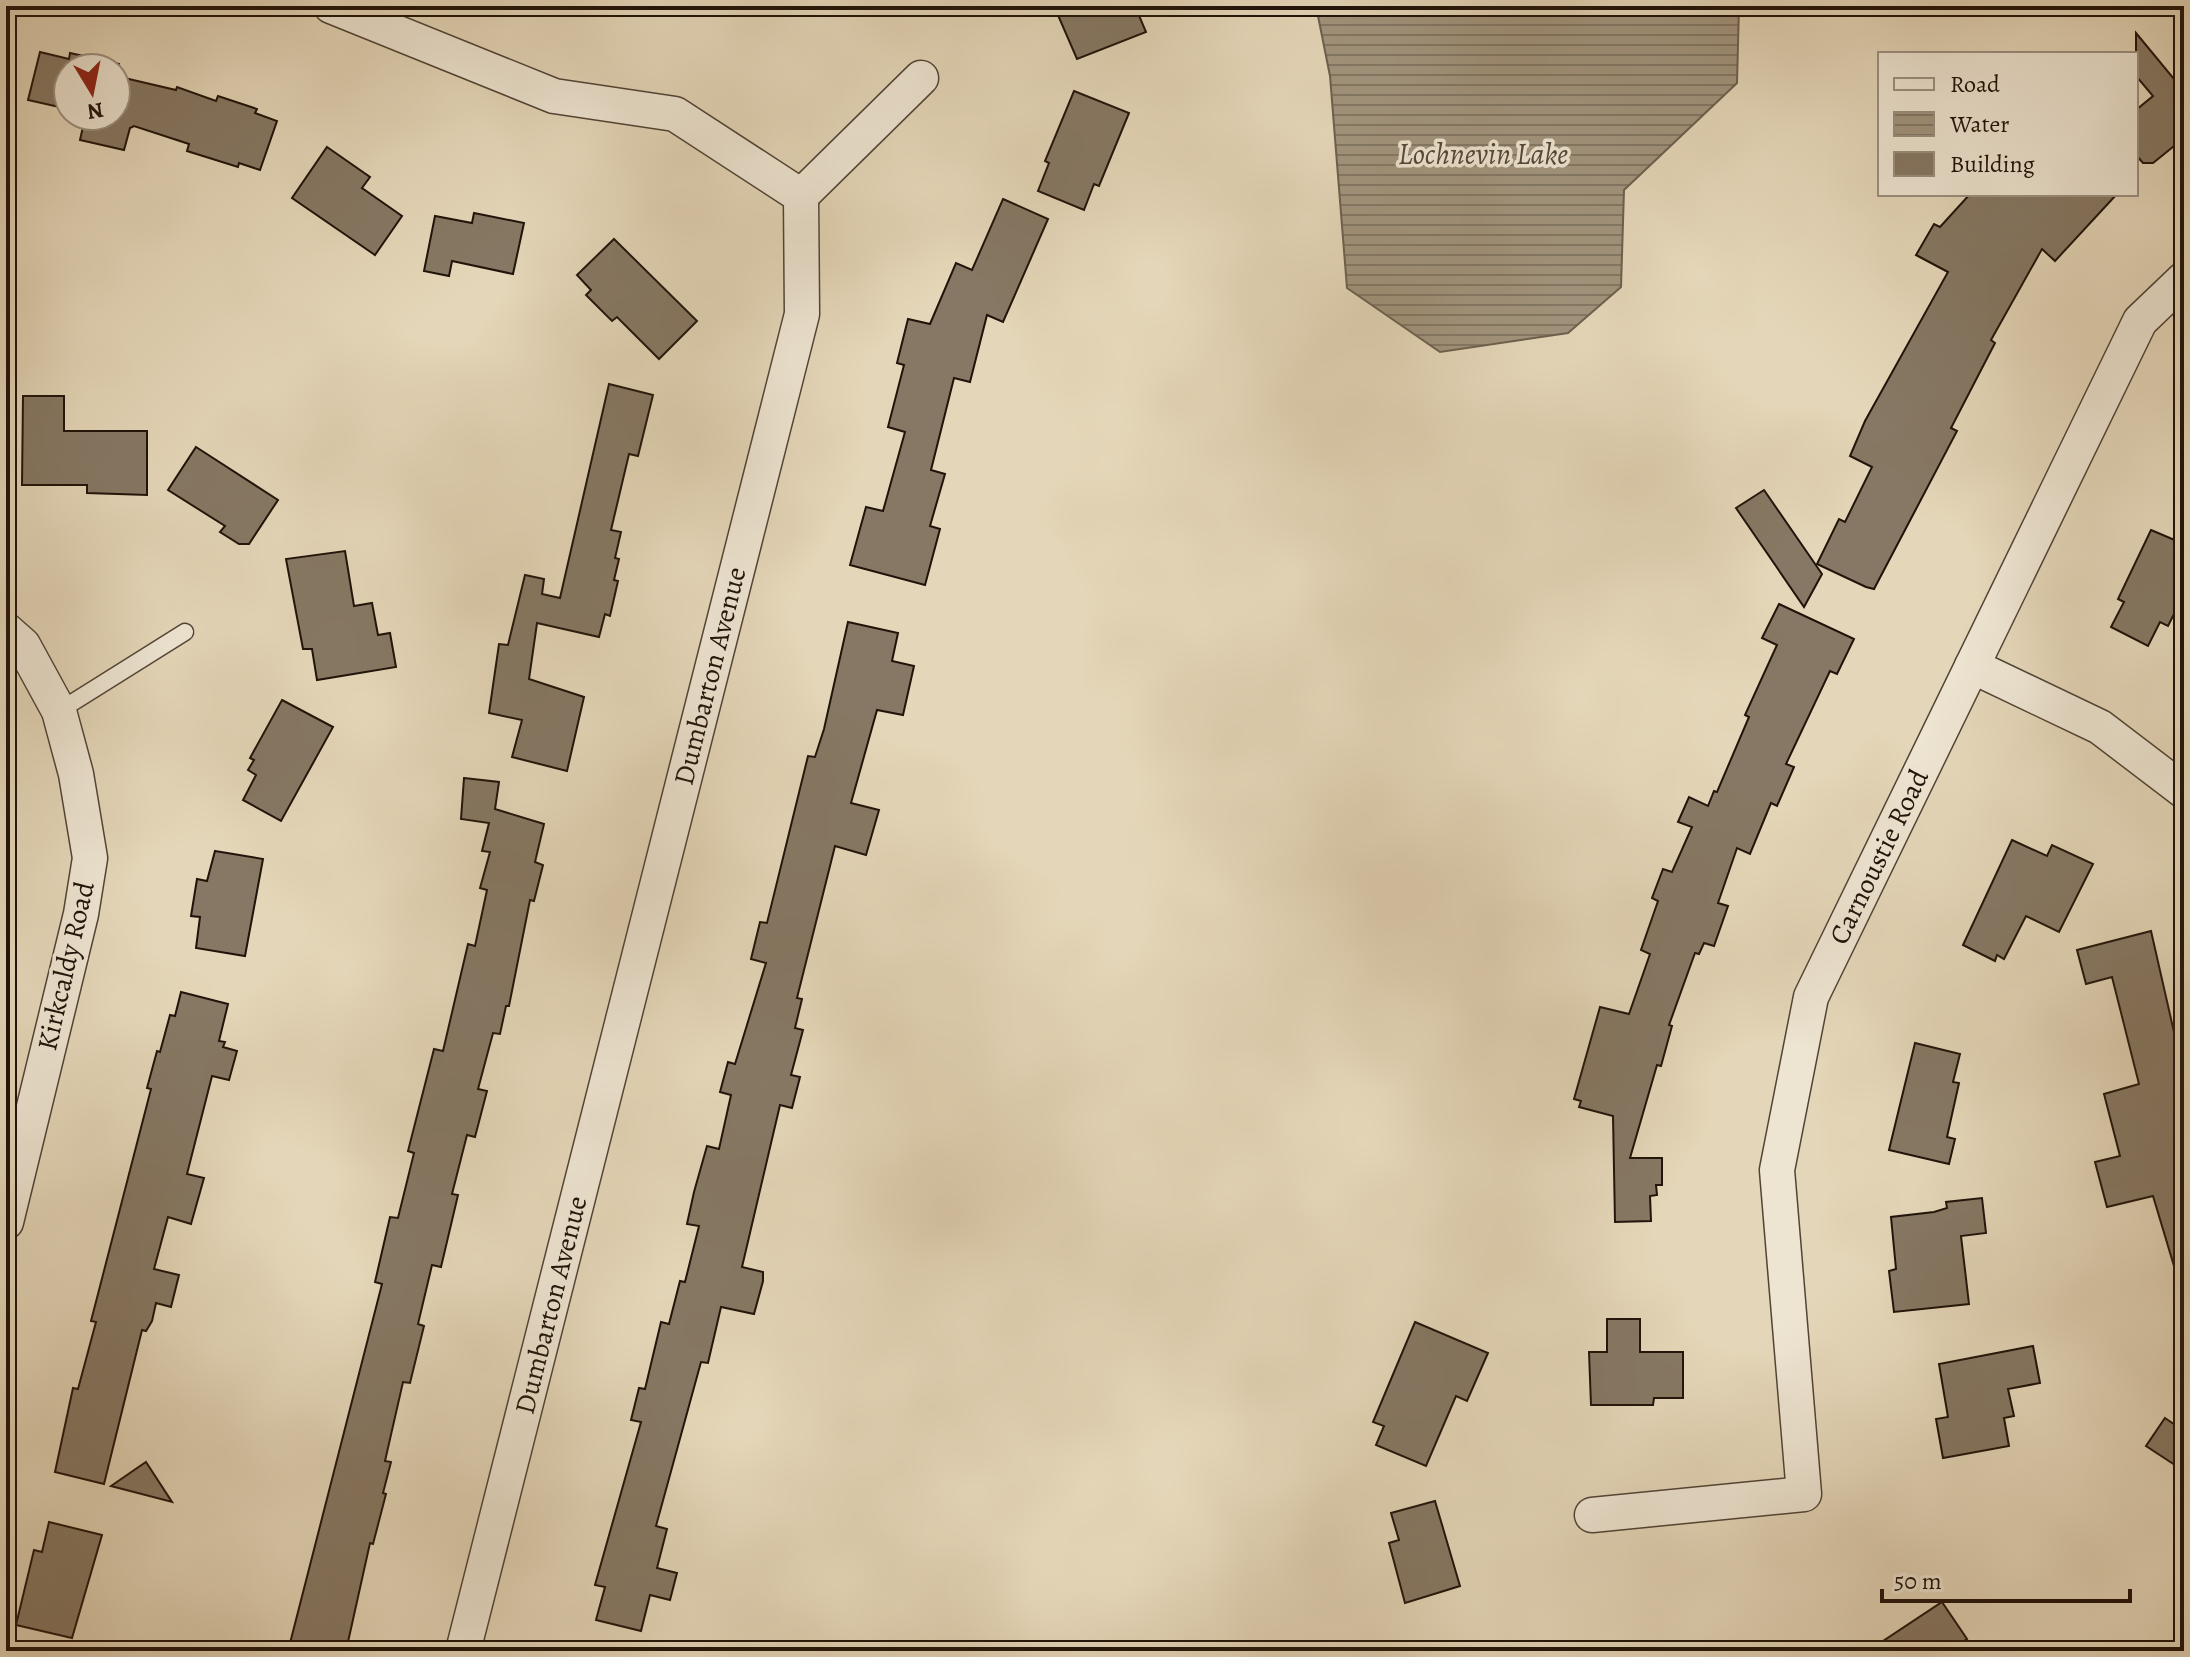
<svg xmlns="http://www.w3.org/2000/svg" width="2190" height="1657" viewBox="0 0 2190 1657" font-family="Alegreya,serif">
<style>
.water{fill:url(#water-rules);stroke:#6d604f;stroke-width:2}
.building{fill:#867864;stroke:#20130a;stroke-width:2}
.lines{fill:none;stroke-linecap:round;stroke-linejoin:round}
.lane-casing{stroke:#514436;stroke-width:19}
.street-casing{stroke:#514436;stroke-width:37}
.lane{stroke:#ede4d1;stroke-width:16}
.street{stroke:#ede4d1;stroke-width:34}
.labels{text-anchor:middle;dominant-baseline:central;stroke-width:7;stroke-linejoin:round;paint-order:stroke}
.street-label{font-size:28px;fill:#20130a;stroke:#ede4d1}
.water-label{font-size:30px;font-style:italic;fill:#544738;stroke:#ede4d1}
</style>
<defs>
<pattern id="water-rules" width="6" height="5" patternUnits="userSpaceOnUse" patternTransform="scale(2)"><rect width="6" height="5" fill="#a1947d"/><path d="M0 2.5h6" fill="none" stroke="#837865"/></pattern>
</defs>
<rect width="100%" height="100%" fill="#e4d6b8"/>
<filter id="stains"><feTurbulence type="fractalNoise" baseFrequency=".0025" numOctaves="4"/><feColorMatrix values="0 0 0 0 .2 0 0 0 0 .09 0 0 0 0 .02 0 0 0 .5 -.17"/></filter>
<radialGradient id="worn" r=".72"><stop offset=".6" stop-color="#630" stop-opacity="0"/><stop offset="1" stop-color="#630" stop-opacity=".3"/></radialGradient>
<polygon class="water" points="1316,6 1739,6 1737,83 1624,190 1621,287 1568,333 1440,352 1347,288 1330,76"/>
<g class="building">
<polygon points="1054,6 1135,6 1146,32 1077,59"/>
<polygon points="2136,33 2184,91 2184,138 2153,163 2143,163 2136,155 2136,110 2153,96 2136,76"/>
<polygon points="40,52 69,59 70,53 119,64 116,76 176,90 177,87 216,101 218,96 257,109 255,113 277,121 260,170 239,163 238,167 187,151 189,144 134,126 130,128 124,150 80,140 84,122 73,119 74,116 116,116 116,68 68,68 68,109 28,100"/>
<polygon points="1074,91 1129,113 1099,186 1094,184 1084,210 1038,191 1049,163 1045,161"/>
<polygon points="327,147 370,177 362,188 402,216 375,255 292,198"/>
<polygon points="1970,194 2117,194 2055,261 2042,249 1991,340 1995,343 1951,428 1957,431 1874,589 1866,587 1817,564 1839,519 1845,522 1872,467 1850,456 1865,421 1948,272 1916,255 1934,224 1940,227"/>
<polygon points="1003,199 1048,219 1003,322 987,315 970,382 954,378 931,470 945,474 930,526 940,529 925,585 850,565 866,507 883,511 905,432 888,427 904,365 897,363 908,319 930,324 956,263 972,270"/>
<polygon points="474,213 524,223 513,274 452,261 449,276 424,271 435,216 472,223"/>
<polygon points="614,239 697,321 659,359 617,317 612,321 586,295 591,290 577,275"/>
<polygon points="609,384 653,395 638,456 629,454 611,530 621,532 615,558 619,559 614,580 618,581 610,616 605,614 599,637 537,623 529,679 584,697 567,771 512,757 522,720 489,713 499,644 508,645 525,575 544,579 542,594 560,598"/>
<polygon points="23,396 64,396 64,431 147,431 147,495 87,493 87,485 22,485"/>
<polygon points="196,447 278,500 249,544 239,544 220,532 225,526 168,490"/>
<polygon points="1764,490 1822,574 1804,607 1736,508"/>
<polygon points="2151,530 2184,544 2184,611 2177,608 2168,626 2160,622 2148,646 2111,627 2124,602 2118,599"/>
<polygon points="345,551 354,606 372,603 378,635 390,633 396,667 317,680 312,649 303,649 286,559"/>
<polygon points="1779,604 1854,639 1837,674 1830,671 1786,764 1794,767 1777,806 1771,803 1750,854 1737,848 1718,903 1728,906 1714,946 1704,943 1699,954 1695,953 1669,1025 1672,1026 1661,1066 1657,1065 1630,1158 1662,1158 1662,1185 1656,1185 1657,1195 1650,1196 1651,1221 1615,1222 1613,1116 1579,1107 1581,1101 1574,1099 1600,1007 1629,1014 1650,954 1641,950 1658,901 1652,898 1663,869 1672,872 1692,827 1678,822 1689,797 1708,806 1714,791 1717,792 1749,717 1745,715 1777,645 1762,638"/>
<polygon points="848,622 898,633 892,661 914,666 903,715 877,710 851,803 879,810 866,855 835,846 797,998 802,999 795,1028 803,1030 791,1075 800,1077 792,1108 780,1105 742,1267 763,1272 763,1281 754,1314 721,1307 708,1363 701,1362 656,1526 667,1529 657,1568 677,1573 670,1600 650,1595 641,1631 596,1620 605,1587 595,1585 641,1422 631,1420 639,1388 645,1389 661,1322 669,1324 680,1281 685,1282 699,1226 687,1224 694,1192 707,1146 719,1149 731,1095 720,1092 728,1062 735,1064 766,963 751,959 760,922 767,923 808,756 815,757 824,729"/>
<polygon points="282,700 333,727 281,821 243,800 256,775 248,770 254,760 250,758"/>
<polygon points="464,778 499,782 495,809 544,824 535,862 543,865 534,901 530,900 509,1006 506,1006 500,1034 493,1033 478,1089 487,1091 475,1137 467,1135 452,1194 458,1195 441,1267 432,1265 418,1324 424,1326 410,1383 403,1382 385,1461 391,1462 383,1493 386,1494 373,1544 370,1543 346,1651 288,1651 382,1284 375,1282 390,1217 398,1218 414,1153 408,1151 434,1049 443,1051 468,944 475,946 487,890 480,888 490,852 482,851 489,823 461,819"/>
<polygon points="2012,840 2047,856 2052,845 2093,864 2059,932 2026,916 2004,959 1997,955 1995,961 1963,945"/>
<polygon points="215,851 263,859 245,956 196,948 200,917 191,916 197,879 207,881"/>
<polygon points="2151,931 2184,1076 2184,1275 2177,1276 2153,1196 2107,1207 2095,1162 2120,1156 2104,1094 2139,1084 2112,977 2086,984 2077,950"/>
<polygon points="181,992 228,1004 219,1041 225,1042 223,1047 237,1051 229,1080 212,1076 187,1174 204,1178 191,1224 168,1217 154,1269 179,1275 171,1307 156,1303 152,1321 146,1331 142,1330 104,1484 55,1472 73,1388 78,1389 96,1322 91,1321 151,1089 147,1088 157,1051 160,1052 170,1015 175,1016"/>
<polygon points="1915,1043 1960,1054 1953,1082 1959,1083 1947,1137 1955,1139 1949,1164 1889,1150"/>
<polygon points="1982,1198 1986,1233 1961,1236 1969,1304 1894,1312 1889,1271 1896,1269 1891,1217 1934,1212 1947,1208 1946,1202"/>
<polygon points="1607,1319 1640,1319 1640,1352 1683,1352 1683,1398 1654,1398 1653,1405 1591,1405 1589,1352 1607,1352"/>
<polygon points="1415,1322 1488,1353 1467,1401 1456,1396 1426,1466 1376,1445 1384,1426 1373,1422"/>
<polygon points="2033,1346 2040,1383 2008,1389 2014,1416 2004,1418 2009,1446 1943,1458 1936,1419 1948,1417 1939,1364"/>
<polygon points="2165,1418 2184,1431 2184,1471 2146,1446"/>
<polygon points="146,1462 172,1502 111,1486"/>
<polygon points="1435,1501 1460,1586 1405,1603 1389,1543 1399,1540 1391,1513"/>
<polygon points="49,1522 102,1535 72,1638 16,1625 34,1550 42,1552"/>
<polygon points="1942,1602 1967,1639 1949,1651 1868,1651"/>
</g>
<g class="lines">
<g class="lane-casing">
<polyline id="lane" points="59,711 185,632"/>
</g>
<g class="street-casing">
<g id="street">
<polyline points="331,6 554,96 675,114 801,196"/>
<polyline points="801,196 921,78"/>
<polyline points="6,630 23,645 59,711 76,774 90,858 81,914 6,1222"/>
<polyline points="1972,666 2100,727 2184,791"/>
<polyline points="1592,1515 1804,1494 1777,1170 1811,997 2140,321 2184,279"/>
<polyline points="463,1651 802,314 801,196"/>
</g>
</g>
<use href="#lane" class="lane"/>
<use href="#street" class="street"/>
</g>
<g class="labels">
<g class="street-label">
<text transform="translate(710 676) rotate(-76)">Dumbarton Avenue</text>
<text transform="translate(1879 857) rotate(-64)">Carnoustie Road</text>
<text transform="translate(66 966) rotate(-77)">Kirkcaldy Road</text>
<text transform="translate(551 1305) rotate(-76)">Dumbarton Avenue</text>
</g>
<g class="water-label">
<text x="1483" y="154">Lochnevin Lake</text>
</g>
</g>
<rect width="2190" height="1657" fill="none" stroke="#e4d6b8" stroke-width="32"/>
<rect x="8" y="8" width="2174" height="1641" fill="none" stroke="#20130a" stroke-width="4"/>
<rect x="16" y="16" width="2158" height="1625" fill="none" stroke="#20130a" stroke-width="2"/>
<rect x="1878" y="52" width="260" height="144" fill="#ede4d1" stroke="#9b9081" stroke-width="2"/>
<rect x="1894" y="78" width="40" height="12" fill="#ede4d1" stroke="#9b9081" stroke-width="2"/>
<text x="1950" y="92" font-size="24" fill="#20130a">Road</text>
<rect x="1894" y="112" width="40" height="24" fill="url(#water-rules)" stroke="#9b9081" stroke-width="2"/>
<text x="1950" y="132" font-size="24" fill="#20130a">Water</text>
<rect x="1894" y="152" width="40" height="24" fill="#867864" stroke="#9b9081" stroke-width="2"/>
<text x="1950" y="172" font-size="24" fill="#20130a">Building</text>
<g transform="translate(92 92) rotate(170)"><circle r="38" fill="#ede4d1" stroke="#9b9081" stroke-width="2"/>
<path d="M0-6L14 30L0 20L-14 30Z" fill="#8f2418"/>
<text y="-12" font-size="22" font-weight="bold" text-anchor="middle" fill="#20130a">N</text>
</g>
<path d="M1882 1589v12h248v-12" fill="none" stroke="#20130a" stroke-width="4"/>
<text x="1894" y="1589" font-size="24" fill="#20130a" stroke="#ede4d1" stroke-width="6" paint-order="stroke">50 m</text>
<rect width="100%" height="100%" filter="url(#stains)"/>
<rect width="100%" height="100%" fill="url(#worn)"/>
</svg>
